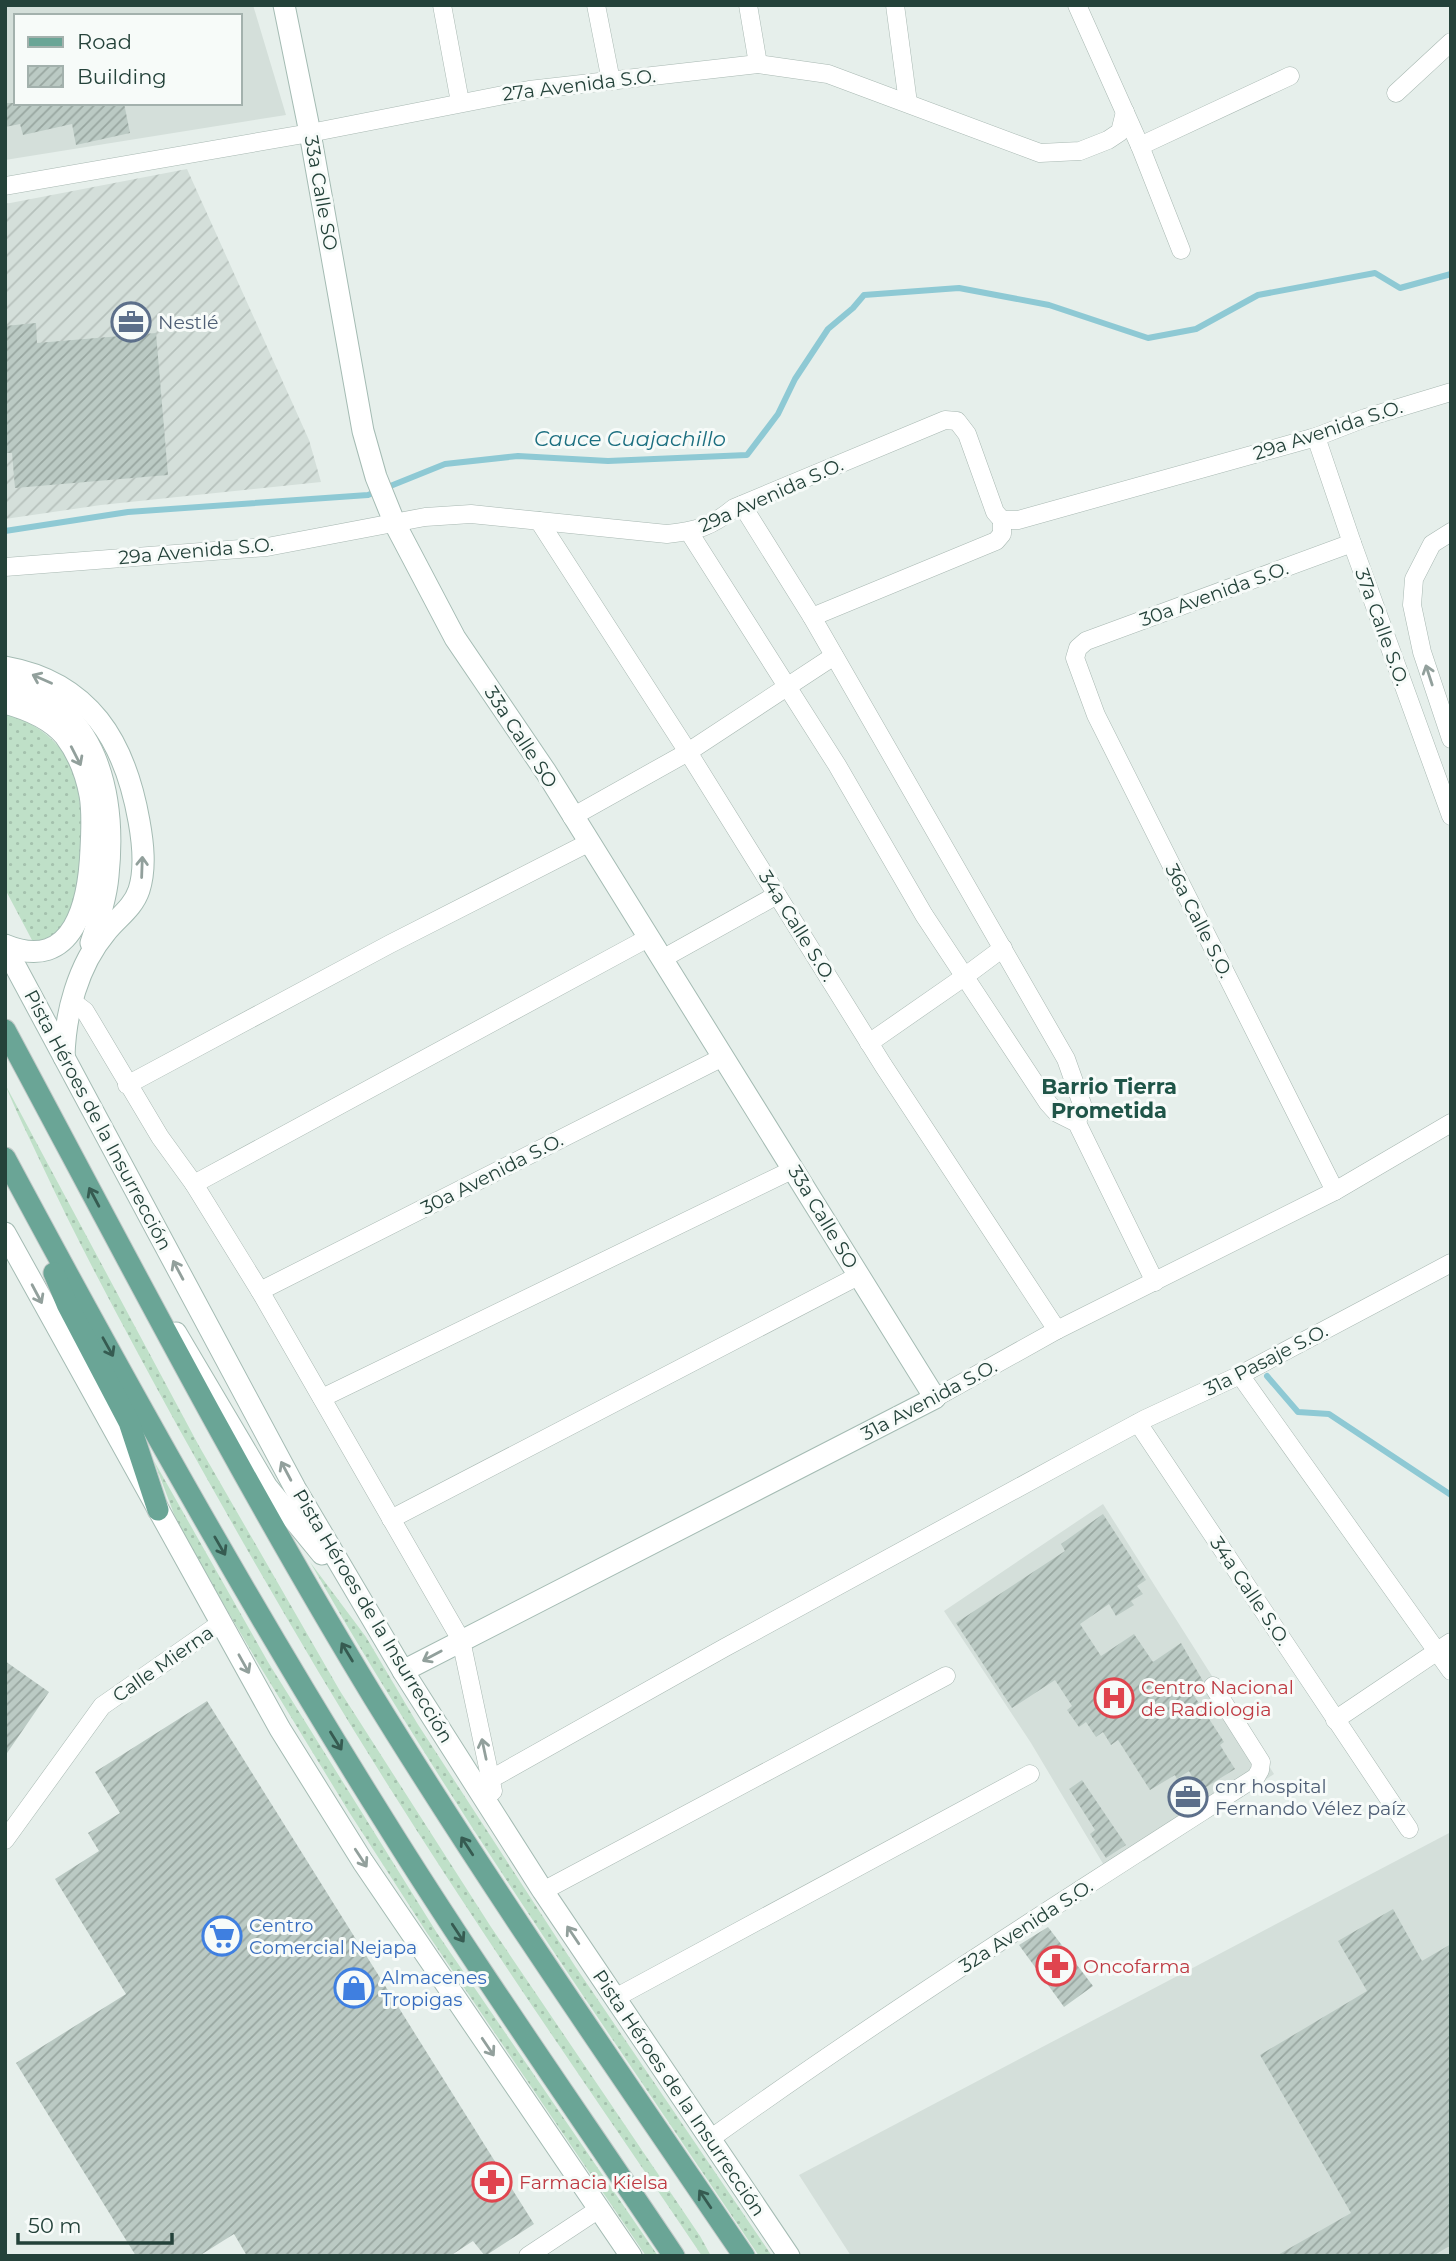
<svg xmlns="http://www.w3.org/2000/svg" width="1456" height="2261" viewBox="0 0 1456 2261" font-family="Montserrat,sans-serif">
<style>
.built{fill:#d4dfda;fill-rule:evenodd}
.industrial{fill:url(#industrial-furrows)}
.grass{fill:url(#grass-dots)}
.lines{fill:none;stroke-linecap:round;stroke-linejoin:round}
.stream{stroke:#8ec9d4;stroke-width:6}
.building{fill:url(#building-hatch)}
.street-casing{stroke:#a8b8b2;stroke-width:19}
.secondary-casing{stroke:#a4bbb3;stroke-width:23}
.primary-casing{stroke:#c2cac8;stroke-width:23}
.street{stroke:#fff;stroke-width:18}
.secondary{stroke:#fff;stroke-width:21}
.primary{stroke:#6aa596;stroke-width:21}
.oneway{stroke:#92a09c}
.oneway2{stroke:#365b51}
.labels{text-anchor:middle;dominant-baseline:central;stroke-width:6;stroke-linejoin:round;paint-order:stroke}
.street-label{font-size:19px;fill:#24423a;stroke:#f7fbf9}
.service-label{font-size:19px;fill:#4e5e75;stroke:#f7fbf9;text-anchor:start}
.health-label{font-size:19px;fill:#be3a42;stroke:#f7fbf9;text-anchor:start}
.shop-label{font-size:19px;fill:#366cbe;stroke:#f7fbf9;text-anchor:start}
.water-label{font-size:21px;font-style:italic;fill:#1c6f80;stroke:#f7fbf9}
.neighbourhood-label{font-size:21px;font-weight:bold;fill:#1f5548;stroke:#f7fbf9}
</style>
<defs>
<pattern id="industrial-furrows" width="10" height="10" patternUnits="userSpaceOnUse" patternTransform="scale(1.75)"><rect width="10" height="10" fill="#d4dfda"/><path d="M-1 1l2-2M0 10L10 0M9 11l2-2" fill="none" stroke="#b6c1bc"/></pattern>
<pattern id="grass-dots" width="8" height="8" patternUnits="userSpaceOnUse" patternTransform="scale(1.75)"><rect width="8" height="8" fill="#bfe0c8"/><path d="M2 2h.1M6 6h.1" fill="none" stroke="#a4c1ad" stroke-width="1.8" stroke-linecap="round"/></pattern>
<pattern id="building-hatch" width="6" height="6" patternUnits="userSpaceOnUse" patternTransform="scale(1.75)"><rect width="6" height="6" fill="#bbcac4"/><path d="M-1 1l2-2M0 6l6-6M5 7l2-2" fill="none" stroke="#98a6a0"/></pattern>
</defs>
<rect width="100%" height="100%" fill="#e6efeb"/>
<g class="built">
<path d="M5,5H253L286,115L5,160ZM16,16H240V103H16Z"/>
<polygon points="1103,1504 1274,1774 1144,1861 1130,1859 1108,1872 1031,1743 944,1611"/>
<polygon points="1451,1832 1451,2256 851,2256 799,2175"/>
</g>
<polygon class="industrial" points="187,169 309,440 321,482 101,505 5,519 5,204"/>
<g class="grass">
<path d="M5,712C26,721 44,729 59,747C88,782 85,857 74,899C73,905 72,914 69,920C61,933 46,939 33,942L5,889Z"/>
<path d="M5,1084L199,1446L340,1691L491,1927L700,2236L711,2256H702C596,2099 487,1943 386,1782C313,1666 245,1547 178,1427C131,1341 84,1255 42,1165C30,1139 16,1112 5,1084Z"/>
<polygon points="154,1461 268,1662 437,1933 658,2256 646,2256 427,1933 349,1812 258,1663 190,1547 174,1514"/>
<path d="M310,1562L366,1637L417,1723L575,1966L772,2256H759C605,2027 447,1802 310,1562Z"/>
</g>
<g class="lines">
<g class="stream">
<polyline points="5,531 128,512 368,495 445,464 518,456 608,461 747,455 778,414 795,379 828,329 853,308 864,295 959,288 1049,305 1148,338 1196,329 1258,295 1375,273 1400,288 1451,274"/>
<polyline points="1267,1376 1298,1412 1329,1414 1451,1495"/>
</g>
</g>
<g class="building">
<polygon points="5,103 124,103 130,133 76,145 72,124 23,135 20,124 5,127"/>
<polygon points="36,323 37,343 156,333 168,475 15,488 12,453 5,453 5,326"/>
<polygon points="1103,1514 1146,1580 1137,1586 1143,1594 1131,1601 1134,1605 1116,1616 1109,1604 1080,1624 1101,1656 1134,1634 1153,1662 1181,1643 1203,1681 1202,1688 1193,1694 1224,1742 1220,1745 1235,1769 1200,1791 1189,1771 1177,1779 1175,1775 1150,1790 1118,1740 1111,1745 1103,1732 1096,1737 1086,1722 1079,1727 1067,1710 1072,1706 1055,1680 1012,1708 956,1623 1065,1551 1061,1544"/>
<polygon points="5,1661 49,1692 5,1756"/>
<polygon points="207,1701 534,2224 485,2256 473,2241 450,2256 247,2256 234,2234 199,2256 136,2256 16,2063 126,1994 55,1879 99,1851 88,1833 120,1813 95,1772"/>
<polygon points="1082,1780 1126,1845 1106,1858 1090,1834 1095,1830 1069,1789"/>
<polygon points="1393,1909 1422,1961 1451,1944 1451,2245 1433,2256 1276,2256 1351,2213 1260,2055 1367,1991 1338,1941"/>
<polygon points="1048,1927 1093,1986 1064,2007 1019,1945"/>
</g>
<g class="lines">
<g class="street-casing">
<g id="street">
<polyline points="442,5 460,102"/>
<polyline points="596,5 611,81"/>
<polyline points="748,5 758,64"/>
<polyline points="895,5 908,103"/>
<polyline points="1077,5 1140,146 1181,250"/>
<polyline points="1396,93 1451,42"/>
<polyline points="1140,146 1290,76"/>
<polyline points="5,186 310,133 529,90 758,64 828,74 1040,153 1080,151 1108,140 1120,132 1125,112"/>
<polyline points="1316,437 1352,543 1451,816"/>
<polyline points="742,505 812,617 1066,1059 1082,1104 1077,1123"/>
<polyline points="539,521 688,752 883,1065 1057,1330"/>
<polyline points="689,532 837,765 924,915 1048,1103 1057,1113 1077,1123 1155,1282"/>
<polyline points="1451,532 1432,544 1414,579 1412,605 1422,652 1451,739"/>
<path d="M5,567L267,547L425,517L471,514L667,534C696,531 711,527 734,508L945,420L957,421L967,434L995,512L1002,520H1018L1316,437L1365,418L1451,392"/>
<polyline points="812,617 996,541 1002,534 1002,520"/>
<polyline points="572,817 688,752 834,656"/>
<polyline points="662,959 777,895"/>
<polyline points="73,1002 85,1011 160,1137 194,1184 260,1291 461,1640 493,1791"/>
<polyline points="869,1043 964,977 1003,948"/>
<polyline points="127,1085 390,944 588,843"/>
<polyline points="194,1184 648,938"/>
<polyline points="1335,1191 1096,715 1075,658 1078,648 1086,641 1352,543"/>
<polyline points="260,1291 723,1057"/>
<polyline points="1240,1375 1451,1671"/>
<polyline points="322,1398 794,1169"/>
<polyline points="935,1398 1057,1330 1335,1191 1451,1123"/>
<polyline points="1138,1423 1409,1829"/>
<polyline points="391,1519 858,1276"/>
<polyline points="1335,1720 1451,1642"/>
<polyline points="491,1779 724,1648 1080,1454 1145,1419 1240,1375 1451,1263"/>
<polyline points="5,1840 102,1706 221,1623"/>
<polyline points="543,1891 946,1676"/>
<polyline points="615,1998 1030,1774"/>
<path d="M710,2139C887,2012 1072,1895 1256,1777L1260,1770L1261,1762L1213,1686"/>
<polyline points="528,2256 599,2209"/>
</g>
</g>
<g class="secondary-casing">
<g id="secondary">
<polyline points="284,5 310,133 363,431 376,477 395,524 455,638 546,772 935,1398 403,1671"/>
<path d="M5,667C90,682 125,742 139,821C143,843 146,868 139,890C133,908 117,918 106,932C78,965 65,1014 64,1057"/>
<path d="M5,687C99,699 116,799 108,876C106,899 98,921 91,943"/>
<path d="M5,703C27,709 50,718 65,736C78,753 86,774 90,795C93,812 92,831 91,849C89,900 75,974 5,945"/>
<polyline points="5,947 295,1488 403,1671 543,1891 789,2256"/>
<polyline points="5,1233 280,1729 363,1862 631,2256"/>
<polyline points="176,1333 267,1487 322,1554"/>
</g>
</g>
<g class="primary-casing">
<g id="primary">
<path d="M5,1030C125,1254 242,1481 374,1698C491,1888 618,2071 744,2256"/>
<path d="M5,1158C125,1382 249,1605 384,1820C476,1968 577,2111 674,2256"/>
<polyline points="54,1273 67,1304 129,1422 158,1510"/>
</g>
</g>
<use href="#street" class="street"/>
<use href="#secondary" class="secondary"/>
<use href="#primary" class="primary"/>
</g>
<defs><path id="oneway-shaft" d="M-6 0H5M1.5-3L5.5 0L1.5 3" fill="none" stroke-width="1.6" stroke-linecap="round" stroke-linejoin="round" transform="scale(1.75)"/></defs>
<g class="oneway">
<use href="#oneway-shaft" transform="translate(1429 675) rotate(-108)"/>
<use href="#oneway-shaft" transform="translate(42 679) rotate(-156)"/>
<use href="#oneway-shaft" transform="translate(76 756) rotate(63)"/>
<use href="#oneway-shaft" transform="translate(142 867) rotate(-88)"/>
<use href="#oneway-shaft" transform="translate(178 1270) rotate(-118)"/>
<use href="#oneway-shaft" transform="translate(37 1294) rotate(62)"/>
<use href="#oneway-shaft" transform="translate(286 1471) rotate(-118)"/>
<use href="#oneway-shaft" transform="translate(432 1656) rotate(152)"/>
<use href="#oneway-shaft" transform="translate(244 1664) rotate(61)"/>
<use href="#oneway-shaft" transform="translate(484 1749) rotate(-102)"/>
<use href="#oneway-shaft" transform="translate(361 1858) rotate(57)"/>
<use href="#oneway-shaft" transform="translate(573 1935) rotate(-124)"/>
<use href="#oneway-shaft" transform="translate(488 2047) rotate(56)"/>
</g>
<g class="oneway2">
<use href="#oneway-shaft" transform="translate(94 1197) rotate(-118)"/>
<use href="#oneway-shaft" transform="translate(108 1347) rotate(61)"/>
<use href="#oneway-shaft" transform="translate(220 1546) rotate(60)"/>
<use href="#oneway-shaft" transform="translate(347 1652) rotate(-121)"/>
<use href="#oneway-shaft" transform="translate(336 1741) rotate(58)"/>
<use href="#oneway-shaft" transform="translate(467 1846) rotate(-123)"/>
<use href="#oneway-shaft" transform="translate(458 1933) rotate(57)"/>
<use href="#oneway-shaft" transform="translate(705 2199) rotate(-124)"/>
</g>
<defs>
<g id="office-ring" transform="scale(2.0125)"><circle r="9.5" fill="#f7fbf9" stroke="#5c6f8a" stroke-width="1.5"/><path d="M-6-3h4V-5.5h4V-3h4V5H-6ZM-1-4.5V-3h2v-1.5ZM-6 0V1H6V0Z" fill="#5c6f8a"/></g>
<g id="hospital-ring" transform="scale(2.0125)"><circle r="9.5" fill="#f7fbf9" stroke="#e0444e" stroke-width="1.5"/><path d="M-5-5h3v3.5h4V-5h3V5h-3V1.5h-4V5h-3Z" fill="#e0444e"/></g>
<g id="supermarket-ring" transform="scale(2.0125)"><circle r="9.5" fill="#f7fbf9" stroke="#3f7fe0" stroke-width="1.5"/><path d="M-6-5.5h2.5l.6 2H6L4.5 2H-2.5L-4.4-4H-6ZM-1.5 3.2a1.3 1.3 0 1 0 .1 0ZM3 3.2a1.3 1.3 0 1 0 .1 0Z" fill="#3f7fe0"/></g>
<g id="pharmacy-ring" transform="scale(2.0125)"><circle r="9.5" fill="#f7fbf9" stroke="#e0444e" stroke-width="1.5"/><path d="M-2-6h4v4h4v4h-4v4h-4v-4h-4v-4h4Z" fill="#e0444e"/></g>
<g id="shop-ring" transform="scale(2.0125)"><circle r="9.5" fill="#f7fbf9" stroke="#3f7fe0" stroke-width="1.5"/><path d="M-5-2.5h2.3a2.7 3.5 0 0 1 5.4 0H5L5.5 6h-11ZM-1.5-2.5h3a1.5 2.3 0 0 0-3 0Z" fill="#3f7fe0"/></g>
</defs>
<g fill-rule="evenodd">
<use href="#office-ring" x="131" y="322"/>
<use href="#hospital-ring" x="1114" y="1698"/>
<use href="#office-ring" x="1188" y="1797"/>
<use href="#supermarket-ring" x="222" y="1936"/>
<use href="#pharmacy-ring" x="1056" y="1966"/>
<use href="#shop-ring" x="354" y="1988"/>
<use href="#pharmacy-ring" x="492" y="2182"/>
</g>
<g class="labels">
<g class="street-label">
<text transform="translate(579 85) rotate(-7)">27a Avenida S.O.</text>
<text transform="translate(321 193) rotate(80)">33a Calle SO</text>
<text transform="translate(1328 430) rotate(-18)">29a Avenida S.O.</text>
<text transform="translate(771 495) rotate(-24)">29a Avenida S.O.</text>
<text transform="translate(196 551) rotate(-5)">29a Avenida S.O.</text>
<text transform="translate(1214 594) rotate(-20)">30a Avenida S.O.</text>
<text transform="translate(1382 627) rotate(70)">37a Calle S.O.</text>
<text transform="translate(521 737) rotate(57)">33a Calle SO</text>
<text transform="translate(1199 921) rotate(63)">36a Calle S.O.</text>
<text transform="translate(797 926) rotate(58)">34a Calle S.O.</text>
<text transform="translate(98 1120) rotate(62)">Pista Héroes de la Insurrección</text>
<text transform="translate(492 1174) rotate(-27)">30a Avenida S.O.</text>
<text transform="translate(823 1217) rotate(59)">33a Calle SO</text>
<text transform="translate(1266 1360) rotate(-27)">31a Pasaje S.O.</text>
<text transform="translate(929 1400) rotate(-28)">31a Avenida S.O.</text>
<text transform="translate(1250 1591) rotate(56)">34a Calle S.O.</text>
<text transform="translate(373 1616) rotate(59)">Pista Héroes de la Insurrección</text>
<text transform="translate(163 1664) rotate(-35)">Calle Mierna</text>
<text transform="translate(1026 1926) rotate(-33)">32a Avenida S.O.</text>
<text transform="translate(679 2093) rotate(56)">Pista Héroes de la Insurrección</text>
</g>
<g class="service-label">
<text x="158" y="322">Nestlé</text>
<text x="1215" y="1786">cnr hospital<tspan x="1215" dy="22">Fernando Vélez paíz</tspan></text>
</g>
<g class="health-label">
<text x="1141" y="1687">Centro Nacional<tspan x="1141" dy="22">de Radiologia</tspan></text>
<text x="1083" y="1966">Oncofarma</text>
<text x="519" y="2182">Farmacia Kielsa</text>
</g>
<g class="shop-label">
<text x="249" y="1925">Centro<tspan x="249" dy="22">Comercial Nejapa</tspan></text>
<text x="381" y="1977">Almacenes<tspan x="381" dy="22">Tropigas</tspan></text>
</g>
<g class="water-label">
<text x="630" y="438">Cauce Cuajachillo</text>
</g>
<g class="neighbourhood-label">
<text x="1109" y="1086">Barrio Tierra<tspan x="1109" dy="24">Prometida</tspan></text>
</g>
</g>
<rect width="1456" height="2261" fill="none" stroke="#24423a" stroke-width="14"/>
<rect x="14" y="14" width="228" height="91" fill="#f7fbf9" stroke="#a3b1ad" stroke-width="2"/>
<rect x="28" y="37" width="35" height="10" fill="#6aa596" stroke="#a3b1ad" stroke-width="2"/>
<text x="77" y="49" font-size="21" fill="#24423a">Road</text>
<rect x="28" y="66" width="35" height="21" fill="url(#building-hatch)" stroke="#a3b1ad" stroke-width="2"/>
<text x="77" y="84" font-size="21" fill="#24423a">Building</text>
<path d="M18 2233v10h154v-10" fill="none" stroke="#24423a" stroke-width="3.5"/>
<text x="28" y="2233" font-size="21" fill="#24423a" stroke="#f7fbf9" stroke-width="5" paint-order="stroke">50 m</text>
</svg>
